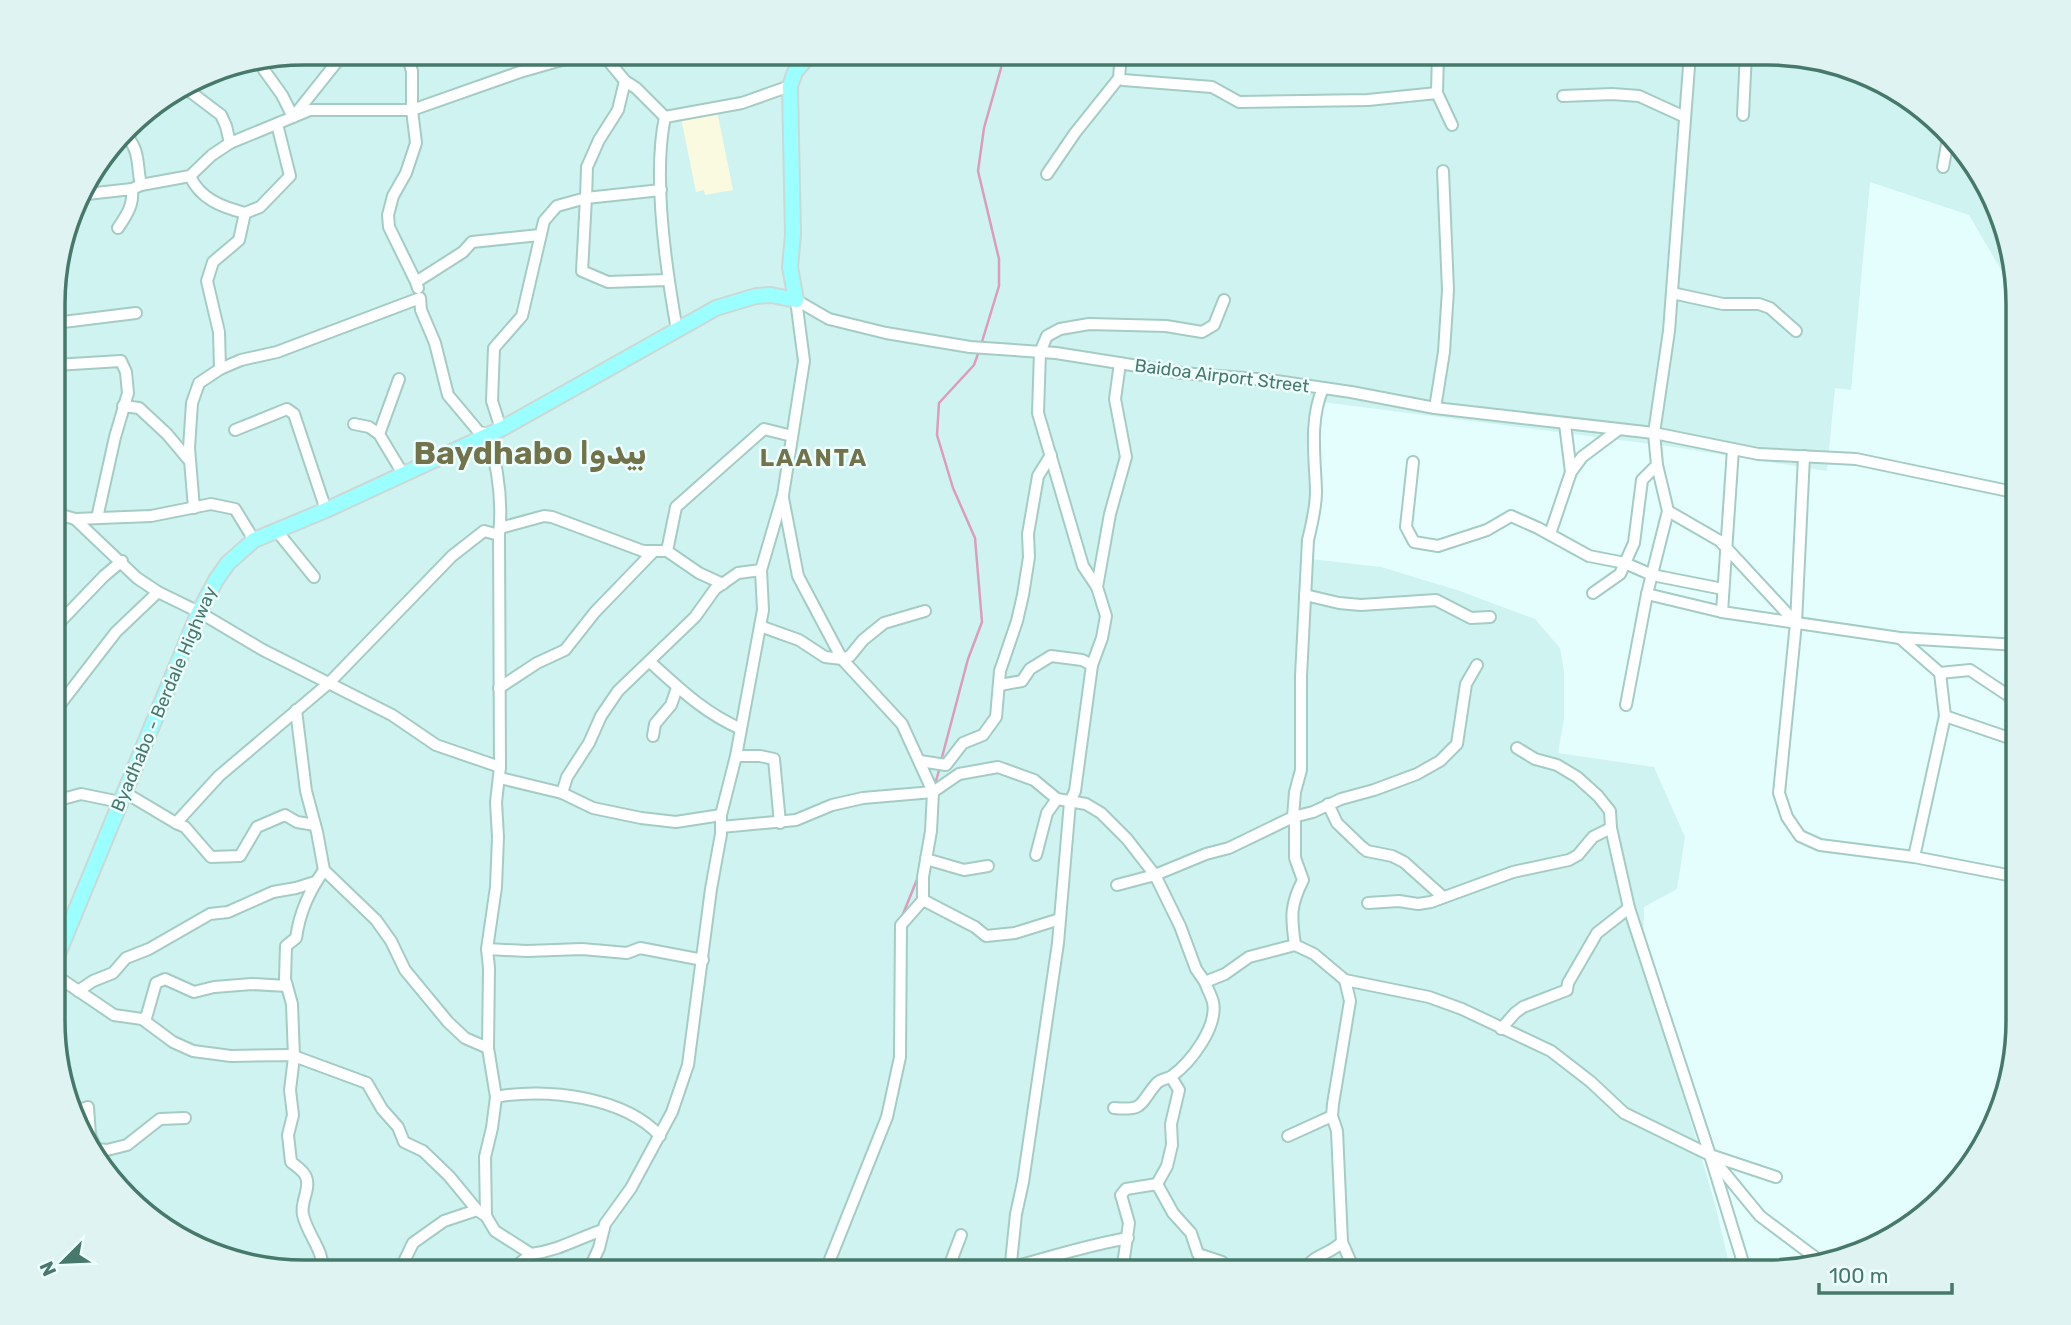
<svg xmlns="http://www.w3.org/2000/svg" width="2071" height="1325" viewBox="0 0 2071 1325" font-family="Rubik,'Noto Naskh Arabic',sans-serif">
<style>
.residential{fill:#cff3f0}
.education{fill:#fafae1}
.lines{fill:none;stroke-linecap:round;stroke-linejoin:round}
.stream{stroke:#dc9cbb;stroke-width:2.5}
.minor-casing{stroke:#a4ccc4;stroke-width:14}
.major-casing{stroke:#cbd9d6;stroke-width:18}
.minor{stroke:#fff;stroke-width:10}
.major{stroke:#9afffe;stroke-width:14}
.labels{text-anchor:middle;dominant-baseline:central;stroke-width:5;stroke-linejoin:round;paint-order:stroke}
.street-label{font-size:18px;fill:#47796b;stroke:#ecfffe}
.district-label{font-size:24px;font-weight:bold;letter-spacing:2px;fill:#72734a;stroke:#ecfffe}
.town-label{font-size:32px;font-weight:bold;fill:#72734a;stroke:#ecfffe}
.rim{fill:none;stroke:#47796b;stroke-width:3.5}
</style>
<rect width="100%" height="100%" fill="#e4fefd"/>
<polygon class="residential" points="304,53 1768,53 1833,61 1906,95 1985,178 2018,287 2018,309 2010,285 1969,215 1870,182 1851,390 1835,388 1827,471 1674,447 1322,402 1317,463 1319,468 1316,529 1312,540 1311,559 1381,567 1457,590 1535,619 1560,648 1564,671 1564,719 1558,753 1654,767 1685,837 1677,889 1644,907 1643,957 1715,1204 1731,1272 303,1272 223,1259 165,1230 95,1160 55,1054 55,271 79,192 138,115 208,71"/>
<polygon class="education" points="717,111 733,190 705,195 704,190 696,192 681,118"/>
<g class="lines">
<g class="stream">
<polyline points="981,345 999,286 999,259 978,171 984,128 1001,68 1002,53"/>
<polyline points="941,761 968,659 982,622 975,538 953,488 937,435 939,403 974,365 979,351"/>
<polyline points="935,784 940,767"/>
<polyline points="901,919 918,877"/>
</g>
<g class="minor-casing">
<g id="minor">
<polyline points="406,53 412,71 412,110 416,143 406,173 393,196 388,215 389,227 416,282"/>
<polyline points="602,53 625,81 636,88 665,117"/>
<polyline points="262,61 264,70 282,95 293,117 344,53"/>
<polyline points="1119,78 1123,80 1212,87 1239,102 1368,100 1437,93 1452,125"/>
<polyline points="184,87 221,115 226,126 230,143"/>
<polyline points="1437,93 1438,53"/>
<polyline points="1563,96 1612,94 1639,96 1685,117"/>
<path d="M140,114L128,138C140,151 137,169 141,185"/>
<polyline points="1743,115 1746,53"/>
<path d="M665,117C652,177 666,269 677,330"/>
<polyline points="665,117 742,103 790,86"/>
<polyline points="1943,167 1948,139"/>
<polyline points="1047,174 1075,133 1119,78 1121,53"/>
<path d="M190,176C200,199 222,207 245,213"/>
<polyline points="661,190 586,198 582,271 608,282 668,280"/>
<polyline points="78,195 132,189 141,185 190,176 212,155 230,143 310,110 412,110 520,72 586,53"/>
<path d="M118,228C126,216 134,205 132,189"/>
<polyline points="418,288 416,282 463,252 472,242 540,235"/>
<polyline points="1672,293 1723,304 1759,304 1770,308 1796,331"/>
<polyline points="796,300 829,319 886,333 970,347 1056,353 1182,373 1269,380 1351,392 1435,408 1654,433 1758,454 1856,459 2018,493"/>
<polyline points="55,323 136,313"/>
<polyline points="55,365 121,361 126,372 128,393 115,437 97,518"/>
<polyline points="220,369 219,332 207,281 213,262 239,240 245,213 260,207 290,176 277,124"/>
<polyline points="399,379 379,434 403,474"/>
<polyline points="123,406 139,408 167,434 188,459"/>
<polyline points="1435,408 1444,352 1448,290 1443,171"/>
<polyline points="354,424 369,427 379,434"/>
<polyline points="1565,424 1571,472"/>
<polyline points="501,429 492,401 494,348 522,316 544,221 557,206 586,198 587,167 599,140 618,110 625,81"/>
<polyline points="235,430 287,409 294,414 326,510"/>
<polyline points="1804,456 1796,623 1779,793 1787,817 1800,836 1820,845 1914,857 2018,877"/>
<polyline points="1413,462 1406,527 1414,542 1438,546 1487,530 1511,516 1538,528 1589,556 1625,563 1652,575 1723,589"/>
<polyline points="783,498 798,576 842,659 902,724 933,792 931,831 923,877 923,900 901,925 900,1057 887,1117 825,1272"/>
<path d="M194,508L189,448L192,403L199,383L220,369L241,360L277,352L420,298L421,310L435,343L448,395L479,432L488,434C498,468 503,500 499,535L500,767L496,802L498,837L496,887L487,949L489,968L488,1048L496,1097L492,1128L485,1157L486,1216"/>
<polyline points="1668,511 1720,541 1796,623"/>
<polyline points="55,513 75,519 151,516 211,504 235,509 254,540"/>
<polyline points="75,519 137,578 158,592 199,612 263,650 392,715 436,745 500,767"/>
<polyline points="500,528 544,516 552,517 643,551 667,551 699,573 723,584"/>
<polyline points="276,530 314,577"/>
<polyline points="1550,534 1571,472 1582,457 1618,430"/>
<polyline points="667,551 676,507 764,429 792,436"/>
<polyline points="1097,587 1083,566 1038,413 1040,352 1047,336 1060,329 1089,324 1166,326 1202,332 1214,325 1224,300"/>
<polyline points="1593,593 1620,574 1634,543 1642,480 1657,465"/>
<polyline points="1647,594 1722,612 1900,638 2018,645"/>
<polyline points="1305,595 1339,603 1361,605 1436,600 1471,618 1490,617"/>
<polyline points="1722,612 1733,449"/>
<polyline points="760,626 799,640 825,657 842,659 850,656 863,640 884,623 925,611"/>
<polyline points="55,627 104,576 122,561"/>
<polyline points="1900,638 1940,673 1945,716 1914,857"/>
<path d="M650,662C680,689 703,712 741,729"/>
<polyline points="1940,673 1970,670 2018,702"/>
<polyline points="1000,685 1022,681 1030,669 1051,656 1082,660 1092,665"/>
<polyline points="499,688 537,663 565,650 595,612 654,551"/>
<polyline points="1626,705 1647,594 1668,511 1657,465 1654,433 1669,331 1690,53"/>
<polyline points="296,710 306,791 317,832 324,870 376,920 391,941 405,970 448,1022 465,1038 488,1048"/>
<polyline points="55,711 116,632 158,592"/>
<polyline points="1945,716 2018,741"/>
<polyline points="653,736 655,724 671,705 677,688"/>
<polyline points="1517,748 1535,759 1557,765 1577,777 1598,796 1610,811 1611,828 1629,908 1710,1155 1746,1272"/>
<polyline points="736,756 760,756 774,759 780,823"/>
<polyline points="920,761 946,765 963,743 983,735 996,717 1000,671 1017,621 1023,595 1029,557 1028,534 1038,476 1051,455"/>
<polyline points="500,778 562,793 593,808 641,818 676,822 721,815"/>
<polyline points="124,792 176,823 219,776 329,683 452,556 484,531 499,535"/>
<polyline points="562,793 567,777 589,743 601,716 618,691 695,617 715,589 738,573 761,570"/>
<polyline points="55,801 81,794 120,802"/>
<polyline points="1328,804 1337,823 1362,847 1367,851 1392,856 1404,862 1443,897"/>
<polyline points="176,823 185,827 211,857 240,856 257,827 285,815 297,822 315,825"/>
<polyline points="721,827 796,820 832,805 863,798 933,792 959,774 998,767 1034,780 1057,799 1086,804 1101,813 1127,839 1155,875 1180,926 1196,969 1205,982 1225,974 1249,957 1295,945 1314,954 1345,980 1429,997 1462,1009 1551,1051 1591,1082 1624,1113 1710,1155 1776,1177"/>
<polyline points="1036,855 1047,813 1057,799"/>
<polyline points="926,859 964,870 988,866"/>
<polyline points="1117,885 1155,875 1206,854 1229,848 1293,817 1313,812 1341,799 1374,790 1417,774 1440,761 1457,744 1466,684 1477,665"/>
<polyline points="923,900 975,927 986,936 1015,933 1060,919"/>
<polyline points="1368,903 1399,901 1418,904 1431,902 1513,872 1569,860 1578,855 1593,837 1611,828"/>
<path d="M1295,945C1291,917 1290,905 1303,880L1295,858V822L1293,817L1295,792L1301,770V676L1308,540C1312,524 1316,507 1316,491C1315,456 1309,421 1323,388"/>
<polyline points="487,949 527,951 582,949 627,953 640,948 703,960"/>
<path d="M55,975L114,1015L142,1019L173,1042L193,1051L231,1056L291,1055L367,1083L382,1109L398,1127L404,1142L423,1151L449,1176L477,1210L486,1216L495,1231L531,1254C560,1250 576,1239 603,1230"/>
<polyline points="1345,980 1350,1001 1333,1104 1332,1116 1337,1131 1342,1242 1355,1272"/>
<polyline points="78,991 93,981 113,973 126,958 149,949 210,914 228,912 273,892 296,888 315,882"/>
<polyline points="142,1019 146,1018 156,983 165,979 194,992 214,987 252,984 287,986"/>
<polyline points="1501,1029 1515,1013 1523,1007 1567,990 1568,983 1597,933 1629,908"/>
<path d="M496,1097C545,1087 625,1097 660,1136"/>
<path d="M1114,1108C1146,1111 1139,1103 1157,1083C1161,1079 1167,1079 1172,1076C1191,1062 1218,1027 1213,1002C1211,995 1207,988 1205,982"/>
<polyline points="76,1111 88,1107 90,1135 96,1149 107,1150 127,1145 160,1119 185,1118"/>
<polyline points="1288,1136 1332,1116"/>
<polyline points="1714,1160 1760,1216 1820,1261"/>
<polyline points="1157,1184 1173,1213 1191,1233 1198,1254 1222,1262 1229,1272"/>
<polyline points="1051,1258 1053,1272"/>
<path d="M323,1272C324,1250 308,1236 303,1215C300,1202 311,1189 306,1177C304,1171 296,1166 291,1162L288,1135L293,1115L290,1090L294,1057L292,1004L285,979L286,946L296,938C300,911 309,892 324,870"/>
<polyline points="399,1272 413,1243 444,1221 477,1210"/>
<polyline points="509,1272 531,1254"/>
<polyline points="588,1272 599,1248 605,1224 631,1188 672,1112 688,1065 711,889 721,834 721,815 736,756 763,610 761,570 783,495 804,361 796,300"/>
<polyline points="947,1272 961,1235"/>
<path d="M994,1272C1039,1261 1082,1246 1128,1238"/>
<polyline points="1010,1272 1016,1214 1023,1182 1058,943 1070,802 1075,791 1092,665 1102,638 1106,616 1097,587 1110,514 1126,457 1115,399 1120,363"/>
<polyline points="1122,1272 1129,1223 1121,1195 1126,1189 1157,1184 1167,1166 1172,1145 1171,1124 1179,1090 1171,1077"/>
<path d="M1303,1272C1314,1253 1328,1256 1342,1242"/>
</g>
</g>
<g class="major-casing">
<polyline id="major" points="55,961 199,612 216,580 228,563 254,540 326,510 501,429 716,308 756,296 771,295 796,300 790,267 793,235 790,86 795,72 811,53"/>
</g>
<use href="#minor" class="minor"/>
<use href="#major" class="major"/>
</g>
<g class="labels">
<g class="street-label">
<text transform="translate(1222 376) rotate(7)">Baidoa Airport Street</text>
<text transform="translate(164 699) rotate(-67)">Byadhabo - Berdale Highway</text>
</g>
<g class="district-label">
<text x="814" y="458">LAANTA</text>
</g>
<g class="town-label">
<text x="530" y="453">Baydhabo بيدوا</text>
</g>
</g>
<path d="M0 0H2071V1325H0ZM304 65H1767A239 239 0 0 1 2006 304V1021A239 239 0 0 1 1767 1260H304A239 239 0 0 1 65 1021V304A239 239 0 0 1 304 65Z" fill="#dff4f2" fill-rule="evenodd"/>
<path class="rim" d="M304 65H1767A239 239 0 0 1 2006 304V1021A239 239 0 0 1 1767 1260H304A239 239 0 0 1 65 1021V304A239 239 0 0 1 304 65Z"/>
<g transform="translate(63 1262) rotate(246)" stroke="#ecfffe" stroke-width="5" paint-order="stroke">
<path d="M0-5L12 26L0 18L-12 26Z" fill="#47796b"/>
<text y="-10" font-size="19" font-weight="bold" text-anchor="middle" fill="#47796b">N</text>
</g>
<path d="M1819 1283v10h133v-10" fill="none" stroke="#47796b" stroke-width="3.5"/>
<text x="1829" y="1283" font-size="21" fill="#47796b" stroke="#ecfffe" stroke-width="5" paint-order="stroke">100 m</text>
</svg>
